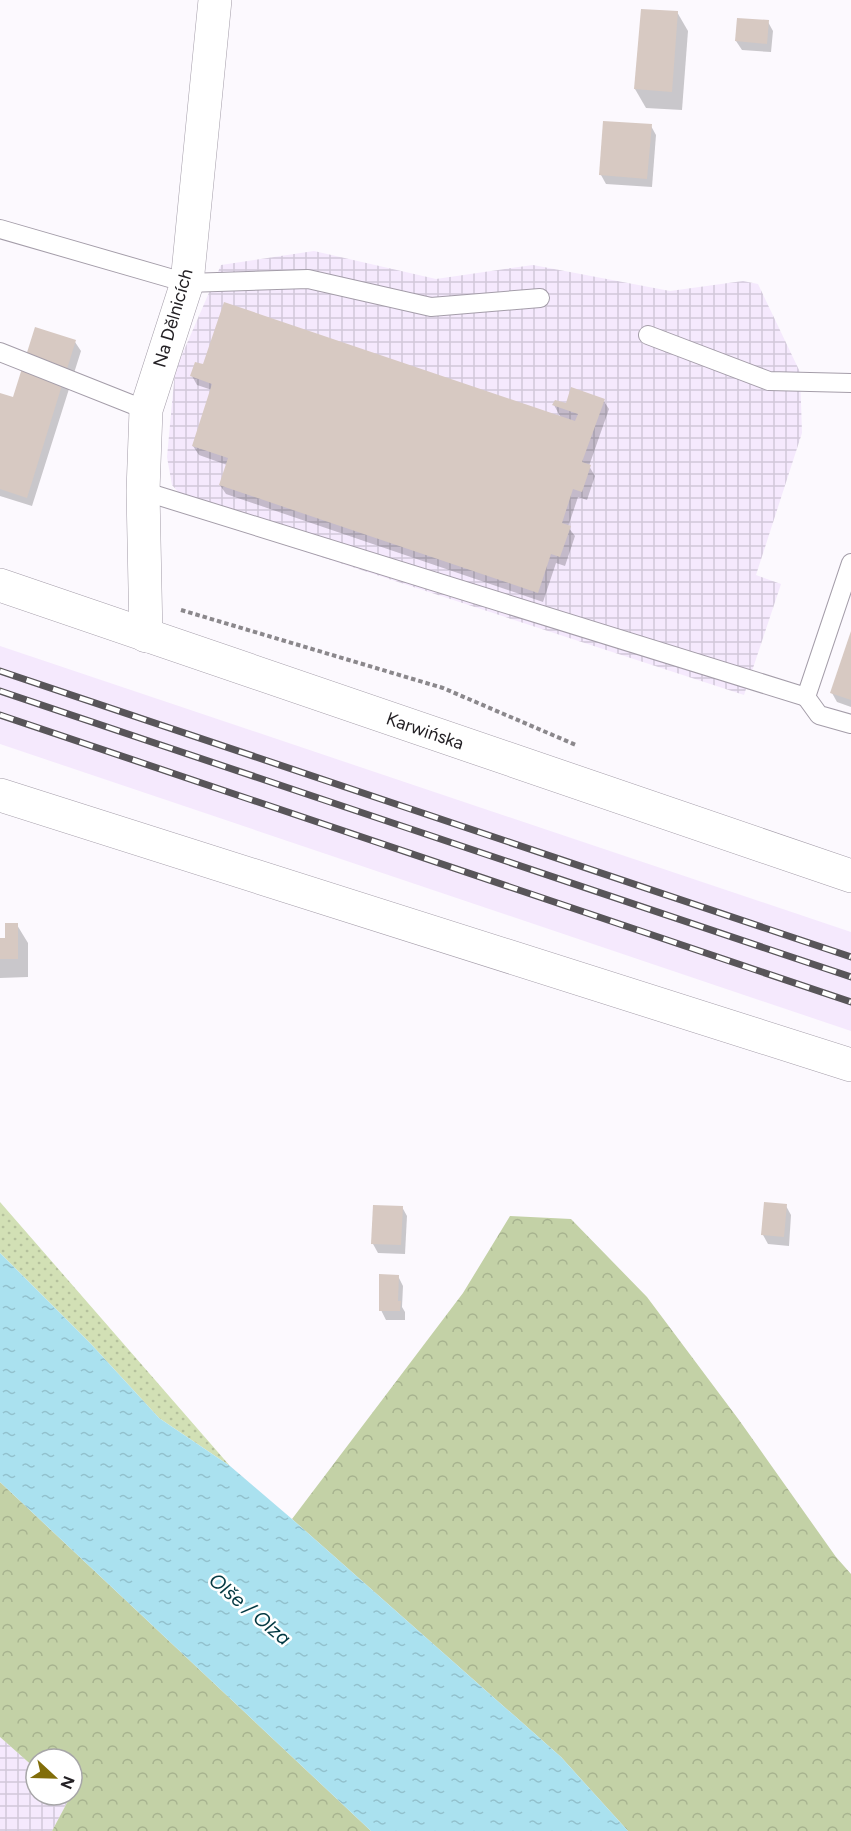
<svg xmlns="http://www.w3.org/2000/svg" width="851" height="1831" viewBox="0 0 851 1831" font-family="Figtree,sans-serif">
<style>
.built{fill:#f5e9fd}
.industrial{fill:url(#industrial-grid)}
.grass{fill:url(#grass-dots)}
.forest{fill:url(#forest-crowns)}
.water{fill:url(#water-ripples)}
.shadow{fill:#0003}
.building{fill:#d7c9c2}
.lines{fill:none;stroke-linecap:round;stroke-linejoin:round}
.lane-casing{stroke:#a49da9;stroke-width:20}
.street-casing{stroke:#a49da9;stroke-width:34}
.secondary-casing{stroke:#a49da9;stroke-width:34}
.path{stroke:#8b888c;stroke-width:4;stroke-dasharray:4.5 3;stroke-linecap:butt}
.lane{stroke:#fff;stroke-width:18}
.street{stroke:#fff;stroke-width:33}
.secondary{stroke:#fff;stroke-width:33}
.rail-casing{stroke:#585559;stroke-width:7}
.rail{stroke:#fff;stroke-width:4.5;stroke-dasharray:14;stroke-linecap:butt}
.labels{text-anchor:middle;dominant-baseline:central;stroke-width:5;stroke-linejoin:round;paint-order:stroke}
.street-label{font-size:18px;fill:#242125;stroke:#fff}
.water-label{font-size:20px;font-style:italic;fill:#043943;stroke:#fff}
</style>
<defs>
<pattern id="industrial-grid" width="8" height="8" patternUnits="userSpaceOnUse" patternTransform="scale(1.5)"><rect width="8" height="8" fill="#f5e9fd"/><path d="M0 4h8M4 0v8" fill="none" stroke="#d2c8d9"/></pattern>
<pattern id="grass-dots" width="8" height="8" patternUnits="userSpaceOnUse" patternTransform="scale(1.5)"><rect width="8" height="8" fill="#d2e0b5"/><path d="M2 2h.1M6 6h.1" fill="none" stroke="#b4c09c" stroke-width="1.8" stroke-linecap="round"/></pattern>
<pattern id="forest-crowns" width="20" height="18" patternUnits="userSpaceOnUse" patternTransform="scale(1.5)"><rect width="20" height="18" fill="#c3d1a6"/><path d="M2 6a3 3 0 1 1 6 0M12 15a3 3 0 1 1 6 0" fill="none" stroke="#a7b38f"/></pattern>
<pattern id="water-ripples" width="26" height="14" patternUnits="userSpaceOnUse" patternTransform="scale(1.5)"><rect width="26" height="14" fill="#aae1ef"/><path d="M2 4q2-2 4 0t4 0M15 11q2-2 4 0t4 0" fill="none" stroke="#92c1cd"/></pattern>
</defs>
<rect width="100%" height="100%" fill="#fcf9fe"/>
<polygon class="built" points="0,646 851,932 851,1031 0,744"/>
<g class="industrial">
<polygon points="314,251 436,279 533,265 670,291 743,281 758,284 800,372 802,433 756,575 781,584 744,695 202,518 172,485 167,457 175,371 221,265"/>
<polygon points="0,1737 36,1769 36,1795 65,1795 69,1799 52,1831 0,1831"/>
</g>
<polygon class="grass" points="0,1202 230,1466 159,1418 91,1344 0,1253"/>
<g class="forest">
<polygon points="510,1216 571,1219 647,1297 739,1420 836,1557 851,1574 851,1831 628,1831 561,1757 292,1519 463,1293"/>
<polygon points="0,1482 371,1831 52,1831 69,1799 65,1795 72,1795 72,1759 36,1759 36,1769 0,1737"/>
</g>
<polygon class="water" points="0,1253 91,1344 159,1418 230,1466 292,1519 561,1757 628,1831 371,1831 0,1482"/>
<g class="shadow">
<polygon points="677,12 688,31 682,110 646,108 635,89"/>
<polygon points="768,22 773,31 771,52 742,50 736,41"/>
<polygon points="651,126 656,135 652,187 606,184 601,175"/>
<polygon points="75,342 81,351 32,506 0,496 0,394 14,399"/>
<polygon points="192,376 561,418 554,405 603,400 609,409 589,466 595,476 587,500 578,497 568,527 575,536 565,566 556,563 543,602 226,494 220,485 227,465 199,455 193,446 212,390 197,385"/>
<polygon points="851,635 851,707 837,702 832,693"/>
<polygon points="17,925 28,943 28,977 0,978 0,940 7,939"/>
<polygon points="786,1206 791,1215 789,1246 768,1244 763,1235"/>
<polygon points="402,1207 407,1216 405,1254 378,1253 373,1244"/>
<polygon points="398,1276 403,1286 402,1307 405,1312 405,1320 386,1320 381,1310"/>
</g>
<g class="building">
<polygon points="641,9 678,11 672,92 634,89"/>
<polygon points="737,18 769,20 767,44 735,41"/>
<polygon points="603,121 652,124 647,179 599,175"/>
<polygon points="224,302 575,421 578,414 552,405 555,400 566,403 571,387 605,399 582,462 591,465 582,492 573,489 562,523 571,526 560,557 551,554 538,593 219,485 228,458 192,446 212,384 190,376 195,362 203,364"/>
<polygon points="35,327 76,340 27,498 0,489 0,393 13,397"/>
<polygon points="851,631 851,700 830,693"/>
<polygon points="5,923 18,923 18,959 0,959 0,938 5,938"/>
<polygon points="764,1202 787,1204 784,1237 761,1235"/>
<polygon points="373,1205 403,1206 401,1245 371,1244"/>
<polygon points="379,1274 399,1275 398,1301 401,1301 400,1311 379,1311"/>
</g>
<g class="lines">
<g class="lane-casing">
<g id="lane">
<polyline points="0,229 187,283 308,279 431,307 540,298"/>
<polyline points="648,335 769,381 851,383"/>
<polyline points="0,352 146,410"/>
<polyline points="143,491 806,697 851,563"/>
<polyline points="806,697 819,715 851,724"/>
</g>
</g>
<g class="street-casing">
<g id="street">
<polyline points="146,636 143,491 146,410 187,283 215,0"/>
<polyline points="0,795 851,1065"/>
</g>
</g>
<g class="secondary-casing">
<polyline id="secondary" points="0,585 851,876"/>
</g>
<polyline class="path" points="181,610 443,688 576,745"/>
<use href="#lane" class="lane"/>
<use href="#street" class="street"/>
<use href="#secondary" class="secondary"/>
<g class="rail-casing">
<g id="rail">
<polyline points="0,671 851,957"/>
<polyline points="0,691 851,977"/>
<polyline points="0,715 851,1002"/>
</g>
</g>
<use href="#rail" class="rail"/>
</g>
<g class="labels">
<g class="street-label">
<text transform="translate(173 318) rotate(-74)">Na Dělnicích</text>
<text transform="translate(425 731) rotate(19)">Karwińska</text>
</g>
<g class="water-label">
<text transform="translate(250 1609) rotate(40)">Olše / Olza</text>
</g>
</g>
<g transform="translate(54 1777) rotate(112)"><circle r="28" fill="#ffffff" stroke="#a7a6a8" stroke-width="1.5"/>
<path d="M0-4.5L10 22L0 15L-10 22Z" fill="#816d09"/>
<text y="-9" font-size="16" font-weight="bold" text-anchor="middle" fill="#242125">N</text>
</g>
</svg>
